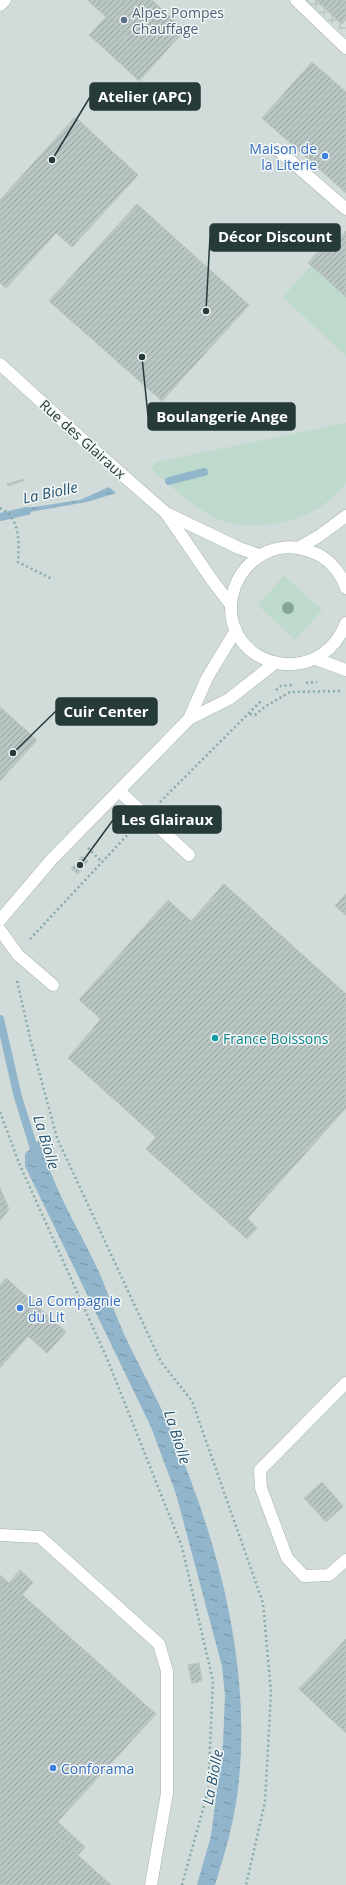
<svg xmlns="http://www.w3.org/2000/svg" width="346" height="1885" viewBox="0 0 346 1885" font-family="'Open Sans',sans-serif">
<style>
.built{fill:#d1dbd9}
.industrial{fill:url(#industrial-grid)}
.green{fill:#bedacc}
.water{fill:url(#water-ripples)}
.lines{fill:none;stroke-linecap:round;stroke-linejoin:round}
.stream{stroke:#91b5ca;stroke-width:8}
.building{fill:url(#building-hatch);stroke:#b6c4c1}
.minor-casing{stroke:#a6b2b1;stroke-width:13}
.path{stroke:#87aba7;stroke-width:2.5;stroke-dasharray:2 3;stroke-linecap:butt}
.minor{stroke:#fff;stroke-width:12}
.tree{fill:#83a698}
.service-dot{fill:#5c6f8a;stroke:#f3f8f7;stroke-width:1.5}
.shop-dot{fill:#3f7fe0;stroke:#f3f8f7;stroke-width:1.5}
.culture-dot{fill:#0f9aa8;stroke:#f3f8f7;stroke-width:1.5}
.labels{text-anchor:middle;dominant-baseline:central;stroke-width:3;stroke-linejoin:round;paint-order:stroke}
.service-label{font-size:14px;fill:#4e5e75;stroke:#f3f8f7;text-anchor:start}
.shop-label{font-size:14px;fill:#366cbe;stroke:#f3f8f7;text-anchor:start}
.street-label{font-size:14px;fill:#253a39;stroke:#f3f8f7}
.culture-label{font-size:14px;fill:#0d838f;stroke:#f3f8f7;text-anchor:start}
.water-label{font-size:15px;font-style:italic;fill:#265370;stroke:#f3f8f7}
.leader{fill:none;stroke:#253a39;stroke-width:1.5}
.callout-dot{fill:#253a39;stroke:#f3f8f7;stroke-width:1.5}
.callout{fill:#253a39;stroke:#253a39;stroke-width:1.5}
.callout-label{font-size:15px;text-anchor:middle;font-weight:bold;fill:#fff}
</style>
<defs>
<pattern id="industrial-grid" width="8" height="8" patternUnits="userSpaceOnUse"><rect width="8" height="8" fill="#d1dbd9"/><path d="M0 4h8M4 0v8" fill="none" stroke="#b3bdbb"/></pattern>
<pattern id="water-ripples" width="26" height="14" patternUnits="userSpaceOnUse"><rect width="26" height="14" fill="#91b5ca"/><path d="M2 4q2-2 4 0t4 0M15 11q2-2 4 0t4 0" fill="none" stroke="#7694a5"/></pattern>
<pattern id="building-hatch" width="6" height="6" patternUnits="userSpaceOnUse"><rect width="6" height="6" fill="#b9c6c3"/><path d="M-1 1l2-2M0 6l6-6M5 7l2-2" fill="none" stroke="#96a29f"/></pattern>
</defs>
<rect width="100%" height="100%" fill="#e3ebe9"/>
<polygon class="built" points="0,0 304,0 346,35 346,1885 0,1885"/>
<polygon class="industrial" points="304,0 346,0 346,35"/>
<g class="green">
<polygon points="311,266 346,297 346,356 283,297"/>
<path d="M346,423V483C338,491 329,502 319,508C287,527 239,533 206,513C186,501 169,484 151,469L156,462Z"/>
<polygon points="284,576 322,610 295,640 258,605"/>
</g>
<g class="water">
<polygon points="109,487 116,493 87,502 18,514 14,510 80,500"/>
<path d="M41,1138C49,1185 83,1234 102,1279C109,1297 116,1316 124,1334C140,1369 160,1402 174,1438C220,1548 252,1669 238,1789C234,1822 225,1853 215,1885H197L211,1836L223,1744L225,1696L222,1666L176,1494L151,1427L25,1166V1154Z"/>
</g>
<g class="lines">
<g class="stream">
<polyline points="169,481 204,472"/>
<polyline points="0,517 27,511"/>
<polyline points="0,1019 18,1097 36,1155"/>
</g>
</g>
<g class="building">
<polygon points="87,0 152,0 185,30 139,81 110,54 127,35"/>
<polygon points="316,0 346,0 346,20 342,24"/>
<polygon points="106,17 127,35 110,54 89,35"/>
<polygon points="312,62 346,92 346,193 262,118"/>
<polygon points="75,117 138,175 72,247 56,233 6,288 0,283 0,200"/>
<polygon points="137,204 249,305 162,401 49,301"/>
<polygon points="346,231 346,297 313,267"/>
<polygon points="324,245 329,250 313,267 308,263"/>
<polygon points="24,479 25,480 8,486 7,484"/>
<polygon points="0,707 37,740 0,781"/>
<polygon points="82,856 88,861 78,874 71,869"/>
<polygon points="224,884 346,994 346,1108 237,1230 146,1149 156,1137 68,1058 101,1019 79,1000 168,900 191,921"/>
<polygon points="346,894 346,915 335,906"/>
<polygon points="0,1188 9,1209 0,1221"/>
<polygon points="247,1218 257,1228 247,1239 237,1230"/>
<polygon points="6,1278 66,1332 47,1353 28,1336 0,1368 0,1285"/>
<polygon points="322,1482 343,1506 326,1522 304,1498"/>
<polygon points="20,1570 33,1582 22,1595 9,1583"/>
<polygon points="0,1575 156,1714 50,1830 111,1885 0,1885"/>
<polygon points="346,1639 346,1733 299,1689"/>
<polygon points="199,1663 202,1681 192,1683 188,1665"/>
<polygon points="58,1822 85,1847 78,1855 50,1830"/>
</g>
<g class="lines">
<g class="minor-casing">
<g id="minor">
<polyline points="296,0 346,48"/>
<polyline points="0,5 5,0"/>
<polyline points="277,149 346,209"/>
<polyline points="0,364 93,449 166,513 212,580 231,605"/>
<polyline points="168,514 239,548 259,555"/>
<polyline points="300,547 319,536 346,516"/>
<path d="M346,588C341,573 328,557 312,552C291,544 270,546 253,561C241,571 235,582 232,597C220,665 318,694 346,623"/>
<polyline points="316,659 346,670"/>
<polyline points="189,719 229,699 275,663"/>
<polyline points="119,791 189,855"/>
<polyline points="0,920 52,859 189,719 207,678 236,630"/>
<polyline points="0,930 18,955 53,985"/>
<polyline points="346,1383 260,1470 261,1488 287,1558 304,1576 329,1575 346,1560"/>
<polyline points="0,1535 40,1537 159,1644 167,1671 167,1793 151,1885"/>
</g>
</g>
<g class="path">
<path d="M0,508C21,518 19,543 18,562L52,579"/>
<polyline points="306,683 317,682"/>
<polyline points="276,690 281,686 292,685"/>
<polyline points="250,714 255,715 266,706 290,692 341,691"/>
<polyline points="160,802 262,700"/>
<polyline points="88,848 102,862"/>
<polyline points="30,939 132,830"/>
<polyline points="17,981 31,1042 57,1138 161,1362 192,1401 263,1603 271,1692 265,1802 246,1885"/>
<polyline points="0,1112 19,1163 108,1361 182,1547 213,1681 208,1791 182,1885"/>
</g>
<use href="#minor" class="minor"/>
</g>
<circle class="tree" cx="288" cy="608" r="6"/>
<circle class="service-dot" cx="124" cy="20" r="4"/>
<g class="shop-dot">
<circle cx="325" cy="156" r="4"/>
<circle cx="20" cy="1308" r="4"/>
<circle cx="53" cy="1768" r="4"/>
</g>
<circle class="culture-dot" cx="215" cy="1038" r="4"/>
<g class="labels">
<g class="service-label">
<text x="132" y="12">Alpes Pompes<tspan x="132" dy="16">Chauffage</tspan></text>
</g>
<g class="shop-label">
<text x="317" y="148" text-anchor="end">Maison de<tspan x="317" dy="16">la Literie</tspan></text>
<text x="28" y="1300">La Compagnie<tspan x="28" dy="16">du Lit</tspan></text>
<text x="61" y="1768">Conforama</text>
</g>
<g class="street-label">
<text transform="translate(83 439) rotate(42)">Rue des Glairaux</text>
</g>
<g class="culture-label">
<text x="223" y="1038">France Boissons</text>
</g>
<g class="water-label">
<text transform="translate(50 492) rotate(-12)">La Biolle</text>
<text transform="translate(47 1142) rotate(73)">La Biolle</text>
<text transform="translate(178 1437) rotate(72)">La Biolle</text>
<text transform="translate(212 1777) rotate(-79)">La Biolle</text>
</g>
</g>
<path class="leader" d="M52 160L90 97M206 311L210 237M142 357L148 416M13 753L56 711M80 865L113 820"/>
<g class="callout-dot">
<circle cx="52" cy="160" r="4"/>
<circle cx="206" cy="311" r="4"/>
<circle cx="142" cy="357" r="4"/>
<circle cx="13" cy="753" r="4"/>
<circle cx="80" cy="865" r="4"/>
</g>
<g class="callout">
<rect x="90" y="83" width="110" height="27" rx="4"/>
<rect x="210" y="224" width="130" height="27" rx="4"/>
<rect x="148" y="403" width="147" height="27" rx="4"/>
<rect x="56" y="698" width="101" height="27" rx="4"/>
<rect x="113" y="806" width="108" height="27" rx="4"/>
</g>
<g class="callout-label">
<text x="145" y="102">Atelier (APC)</text>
<text x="275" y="242">Décor Discount</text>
<text x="222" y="422">Boulangerie Ange</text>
<text x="106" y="717">Cuir Center</text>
<text x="167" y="825">Les Glairaux</text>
</g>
</svg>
